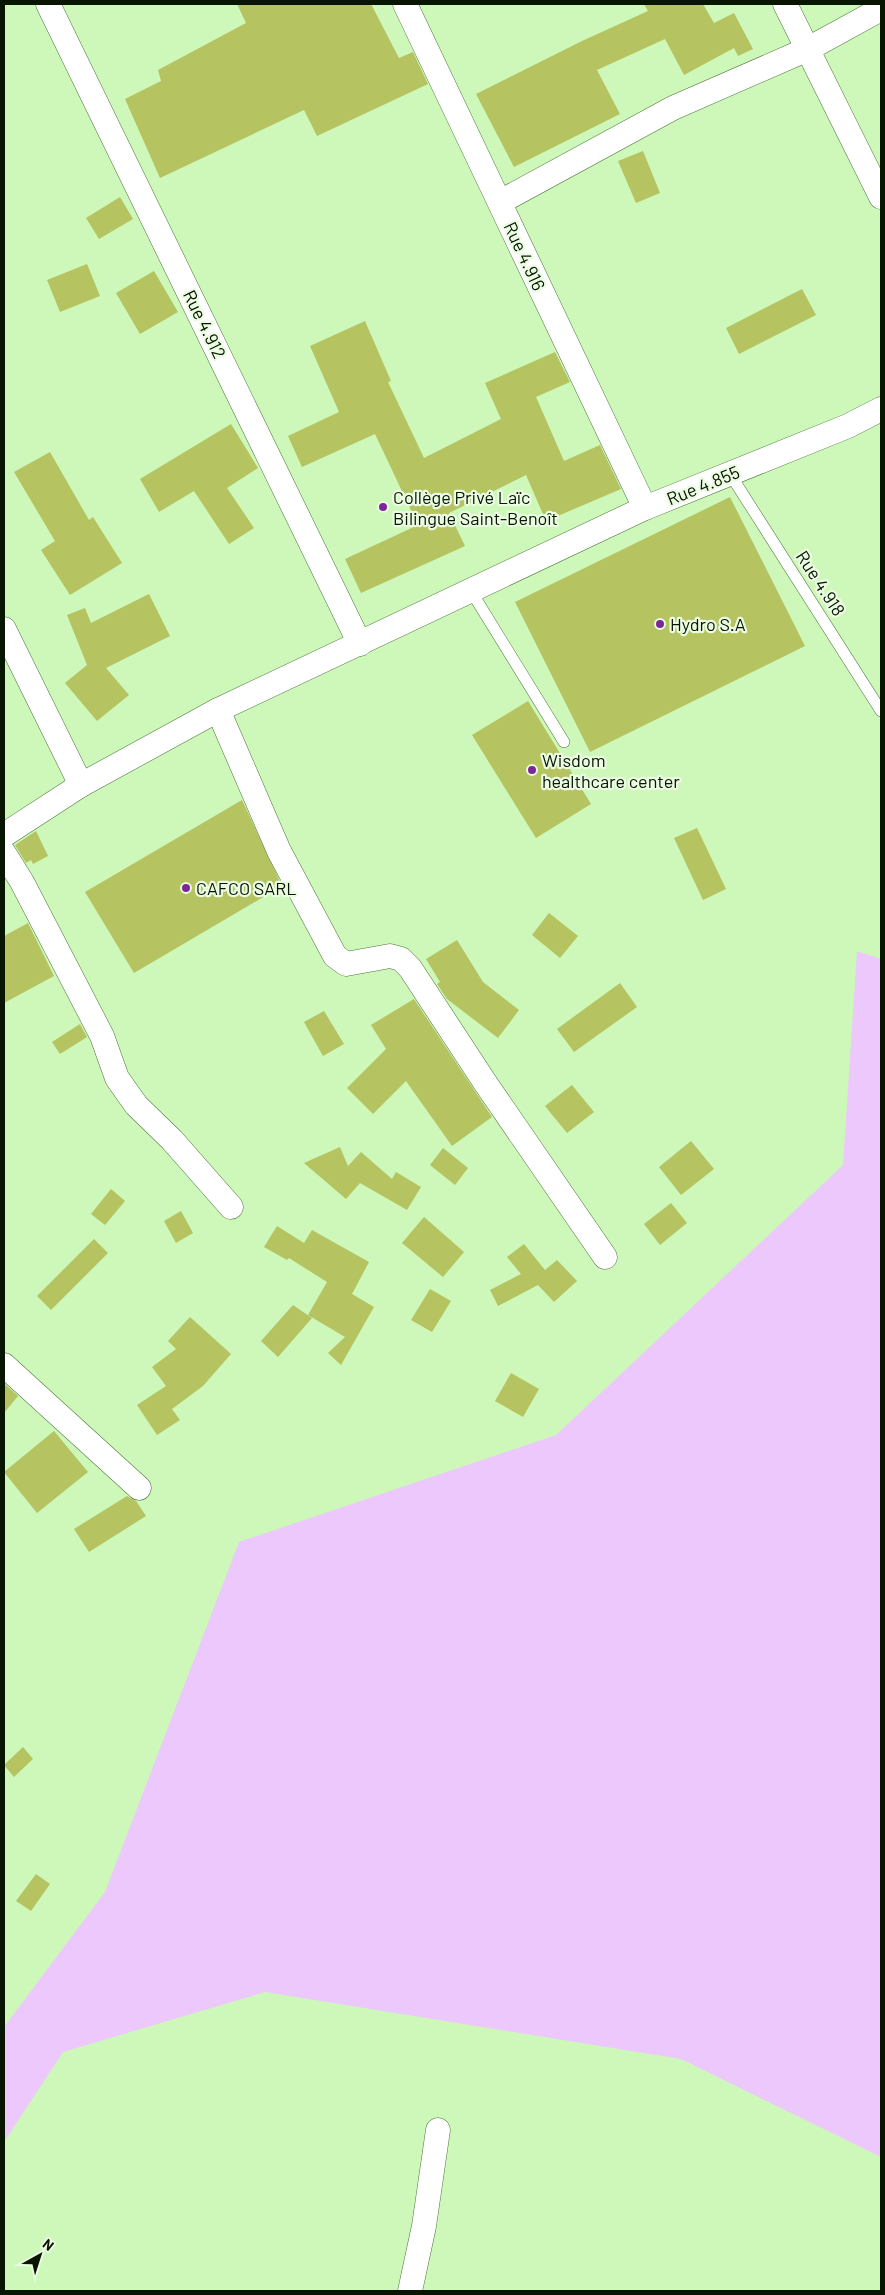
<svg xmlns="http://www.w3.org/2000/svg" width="885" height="2295" viewBox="0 0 885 2295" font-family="Barlow,sans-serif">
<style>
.green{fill:#edc8fd}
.building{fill:#b5c360}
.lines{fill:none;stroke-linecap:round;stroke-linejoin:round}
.lane-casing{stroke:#4e743b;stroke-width:12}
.street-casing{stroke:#4e743b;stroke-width:25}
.lane{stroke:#fff;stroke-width:11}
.street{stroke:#fff;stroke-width:24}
.poi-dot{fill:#7b2797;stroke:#ebfce3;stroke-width:2}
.labels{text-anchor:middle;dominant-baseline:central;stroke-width:4.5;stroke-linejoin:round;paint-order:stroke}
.street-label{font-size:18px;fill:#071501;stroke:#ebfce3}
.poi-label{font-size:18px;fill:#071501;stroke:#ebfce3;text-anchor:start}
</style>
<rect width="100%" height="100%" fill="#cdf8b9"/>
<polygon class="green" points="857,951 881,959 881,2157 681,2059 265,1992 63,2052 4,2142 4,2027 105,1892 239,1542 556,1435 843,1165"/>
<g class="building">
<polygon points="237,4 371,4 399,58 413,52 428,84 317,136 304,110 160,178 125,99 161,81 158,70 246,23"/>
<polygon points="644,4 703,4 714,23 734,13 753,49 738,56 734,48 684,75 665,39 597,70 620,114 514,167 476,94 582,41 648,11"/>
<polygon points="643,151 660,193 636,203 618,161"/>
<polygon points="120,197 133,219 99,239 86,218"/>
<polygon points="87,264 100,296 60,312 47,280"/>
<polygon points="154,271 178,312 140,334 116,293"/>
<polygon points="802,289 816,315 739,354 726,328"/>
<polygon points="365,321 391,381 388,382 424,458 501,419 485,383 555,352 570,382 536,397 564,461 600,445 621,489 546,521 526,475 449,513 465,546 361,593 345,559 418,525 375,434 302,467 288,436 339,412 310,346"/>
<polygon points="231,424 258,468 227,488 254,528 229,544 194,491 159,512 140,479"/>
<polygon points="50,452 89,520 93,517 122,563 70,595 41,550 55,541 14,472"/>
<polygon points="730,497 805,646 590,752 515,602"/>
<polygon points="149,594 170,636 106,668 129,695 97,721 65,683 87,665 67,615 85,608 91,623"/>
<polygon points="528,701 591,804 536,838 472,735"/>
<polygon points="242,800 282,886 134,973 85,892"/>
<polygon points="697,828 726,889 703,900 674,838"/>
<polygon points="36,831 48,856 33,864 31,860 26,863 15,845"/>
<polygon points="549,913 578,936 560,958 532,935"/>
<polygon points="28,923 54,976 4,1003 4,936"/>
<polygon points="457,940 483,982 519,1010 498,1038 447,999 437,984 440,982 426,959"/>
<polygon points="620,983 637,1007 574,1052 557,1029"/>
<polygon points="414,999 492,1117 452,1146 406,1081 373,1114 347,1088 386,1049 371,1025"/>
<polygon points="324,1011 344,1044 323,1056 304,1022"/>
<polygon points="80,1024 87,1037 60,1054 52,1042"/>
<polygon points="572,1085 594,1112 567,1133 545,1106"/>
<polygon points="691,1141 714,1169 681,1195 659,1167"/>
<polygon points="340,1147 348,1166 361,1152 392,1179 396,1172 421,1187 407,1210 360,1183 346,1199 304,1163"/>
<polygon points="443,1148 468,1168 455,1185 430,1165"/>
<polygon points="111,1189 125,1201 105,1225 91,1214"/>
<polygon points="671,1203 687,1223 660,1245 644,1224"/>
<polygon points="181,1211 193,1233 176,1243 164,1221"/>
<polygon points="424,1217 464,1252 443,1277 402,1243"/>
<polygon points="277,1226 304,1243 312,1230 369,1262 352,1294 374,1307 341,1365 328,1353 345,1337 308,1315 327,1282 289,1258 287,1260 264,1247"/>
<polygon points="94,1239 108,1253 51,1310 37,1296"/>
<polygon points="524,1244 545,1270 557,1260 577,1281 554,1302 538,1285 498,1306 490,1290 521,1274 507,1257"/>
<polygon points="430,1289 451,1301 432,1332 411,1320"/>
<polygon points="293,1305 312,1318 278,1357 261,1341"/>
<polygon points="190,1317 231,1354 203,1386 172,1409 180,1420 157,1435 137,1405 166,1386 152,1367 176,1349 168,1341"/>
<polygon points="511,1373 539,1389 523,1417 495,1401"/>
<polygon points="4,1383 18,1396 4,1413"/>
<polygon points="54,1431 88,1472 37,1513 4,1472"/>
<polygon points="127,1496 136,1501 146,1516 89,1552 74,1529"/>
<polygon points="23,1747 33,1759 14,1777 4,1765"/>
<polygon points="36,1874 50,1884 31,1911 16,1901"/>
</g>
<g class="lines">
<g class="lane-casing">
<g id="lane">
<polyline points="730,474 881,711"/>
<polyline points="471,591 564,742"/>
</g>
</g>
<g class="street-casing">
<g id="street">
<polyline points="48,4 360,644"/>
<polyline points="405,4 645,508"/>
<polyline points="785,4 881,197"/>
<polyline points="500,202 673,108 808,49 881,9"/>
<polyline points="4,629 81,785"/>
<polyline points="218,710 279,851 335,956 346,964 390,956 401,959 410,968 486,1084 605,1257"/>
<polyline points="4,835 81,785 218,710 645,508 848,426 881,409"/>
<polyline points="4,853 22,882 102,1036 117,1078 136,1105 172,1140 231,1207"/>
<polyline points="4,1365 139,1488"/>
<polyline points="410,2291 424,2226 438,2130"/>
</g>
</g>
<use href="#lane" class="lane"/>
<use href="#street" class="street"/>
</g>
<g class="poi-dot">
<circle cx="383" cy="507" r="5"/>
<circle cx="660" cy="624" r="5"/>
<circle cx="532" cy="770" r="5"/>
<circle cx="186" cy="888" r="5"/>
</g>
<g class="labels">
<g class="street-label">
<text transform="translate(525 256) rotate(65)">Rue 4.916</text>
<text transform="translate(205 324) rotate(64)">Rue 4.912</text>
<text transform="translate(703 485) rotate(-22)">Rue 4.855</text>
<text transform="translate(821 583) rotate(57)">Rue 4.918</text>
</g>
<g class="poi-label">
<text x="393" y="497">Collège Privé Laïc<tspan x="393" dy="21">Bilingue Saint-Benoît</tspan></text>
<text x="670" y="624">Hydro S.A</text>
<text x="542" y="760">Wisdom<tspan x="542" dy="21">healthcare center</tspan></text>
<text x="196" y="888">CAFCO SARL</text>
</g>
</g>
<rect width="885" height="2295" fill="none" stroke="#071501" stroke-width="10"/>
<g transform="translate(40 2255) rotate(39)" stroke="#ebfce3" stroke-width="4" paint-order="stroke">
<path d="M0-4L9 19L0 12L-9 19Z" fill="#071501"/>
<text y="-8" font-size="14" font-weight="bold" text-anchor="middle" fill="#071501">N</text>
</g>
</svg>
